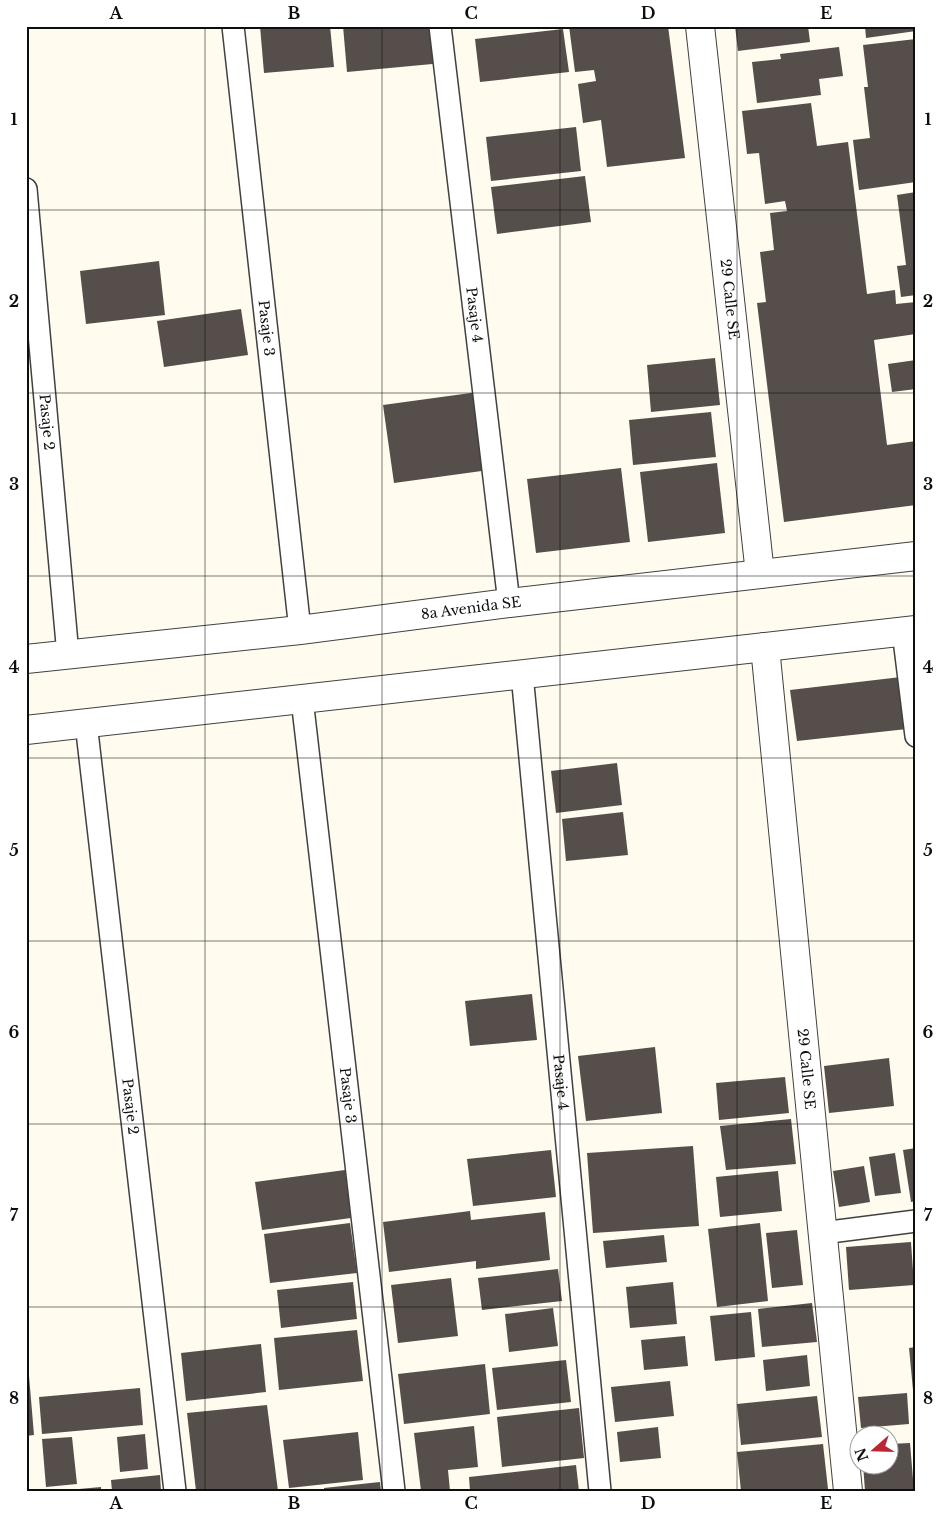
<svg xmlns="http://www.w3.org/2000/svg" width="942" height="1517" viewBox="0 0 942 1517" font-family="'Libre Baskerville',serif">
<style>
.building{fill:#564e4a}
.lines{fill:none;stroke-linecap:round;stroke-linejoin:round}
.service-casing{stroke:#414141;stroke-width:24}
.minor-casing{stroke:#414141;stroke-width:30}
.tertiary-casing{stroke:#414141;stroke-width:30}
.service{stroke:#fff;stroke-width:21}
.minor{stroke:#fff;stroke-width:28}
.tertiary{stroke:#fff;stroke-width:28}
.grid{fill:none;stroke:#0e0e0e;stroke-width:1;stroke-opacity:0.55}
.labels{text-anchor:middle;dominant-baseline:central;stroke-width:5;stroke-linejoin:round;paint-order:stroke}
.street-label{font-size:14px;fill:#0e0e0e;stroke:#fff}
.neatline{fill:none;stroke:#0e0e0e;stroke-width:2}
.grid-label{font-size:16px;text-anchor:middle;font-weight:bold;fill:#0e0e0e}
</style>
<rect width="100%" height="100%" fill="#fffbee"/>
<g class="building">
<polygon points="260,26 330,26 334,67 264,73"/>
<polygon points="343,26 440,26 443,63 347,72"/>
<polygon points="569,26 668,26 685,158 607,167 601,120 583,123 578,84 596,81 594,70 575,72"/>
<polygon points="735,26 808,26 810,42 738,51"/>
<polygon points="865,26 916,26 916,31 866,38"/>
<polygon points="563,29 569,72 480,82 475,39"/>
<polygon points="916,39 916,182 859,190 853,140 870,138 864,87 868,87 863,45"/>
<polygon points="839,47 843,76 819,79 821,95 757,103 752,62 781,59 780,54"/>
<polygon points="811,103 817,146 848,142 867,294 895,290 896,304 916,302 916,334 874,340 887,445 916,441 916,505 784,522 757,303 766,302 760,252 774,250 770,213 787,211 785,201 765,204 759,153 747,154 742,111"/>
<polygon points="576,127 581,171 491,181 486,137"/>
<polygon points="585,176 591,222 497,234 491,187"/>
<polygon points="916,192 916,295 901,297 897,266 906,265 897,195"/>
<polygon points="159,261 165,315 86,324 80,271"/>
<polygon points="241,309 248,355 164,367 157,321"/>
<polygon points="715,358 720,405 651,412 647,365"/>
<polygon points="916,360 916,389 892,392 888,364"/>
<polygon points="478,392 489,470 394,483 383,405"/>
<polygon points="711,412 716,457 633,465 629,420"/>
<polygon points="717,463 725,533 648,542 640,472"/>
<polygon points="621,468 630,542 536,553 527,479"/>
<polygon points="901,677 907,729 797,741 790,690"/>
<polygon points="617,763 622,805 556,813 551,771"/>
<polygon points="623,812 628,855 566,861 562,819"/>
<polygon points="532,994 537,1040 470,1046 465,1001"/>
<polygon points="655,1047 662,1113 586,1121 578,1056"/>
<polygon points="889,1058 894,1106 829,1113 824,1066"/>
<polygon points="785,1077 789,1113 719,1120 716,1083"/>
<polygon points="791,1119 796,1164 726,1170 720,1126"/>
<polygon points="693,1146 699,1226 593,1233 587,1153"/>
<polygon points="916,1148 916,1201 911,1202 903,1150"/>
<polygon points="551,1150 556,1197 473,1206 467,1159"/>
<polygon points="895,1153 901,1193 875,1196 869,1157"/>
<polygon points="864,1166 870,1202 839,1207 833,1171"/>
<polygon points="345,1170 351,1218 262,1230 255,1182"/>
<polygon points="778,1171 782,1211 720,1217 716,1177"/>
<polygon points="470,1211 471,1220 545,1212 550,1260 476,1269 476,1261 389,1272 383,1222"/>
<polygon points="350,1223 357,1273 270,1283 264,1234"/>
<polygon points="760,1223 768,1301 717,1307 708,1229"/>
<polygon points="797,1230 803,1285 772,1288 766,1233"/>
<polygon points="664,1235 667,1262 606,1268 603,1241"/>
<polygon points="911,1242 914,1285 849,1290 846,1247"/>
<polygon points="558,1269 562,1301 482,1310 478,1278"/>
<polygon points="451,1278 458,1336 398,1343 391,1285"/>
<polygon points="353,1282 357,1319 281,1328 277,1290"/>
<polygon points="673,1282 677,1324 630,1328 626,1287"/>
<polygon points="812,1303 817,1342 762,1347 758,1309"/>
<polygon points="553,1308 558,1346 509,1352 505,1314"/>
<polygon points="751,1312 755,1357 715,1361 710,1316"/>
<polygon points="357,1330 363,1381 279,1390 274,1338"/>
<polygon points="685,1336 688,1366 644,1370 641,1340"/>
<polygon points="261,1344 266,1392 186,1401 181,1353"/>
<polygon points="916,1347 916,1390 913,1390 909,1348"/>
<polygon points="807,1355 810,1386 766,1391 763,1360"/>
<polygon points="566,1360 571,1402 497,1410 492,1368"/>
<polygon points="26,1364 28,1364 34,1435 26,1436"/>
<polygon points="485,1364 490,1414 404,1424 398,1374"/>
<polygon points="670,1381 674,1416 615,1422 611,1387"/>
<polygon points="140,1388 143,1425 42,1434 39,1397"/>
<polygon points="907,1393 909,1424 861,1428 858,1397"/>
<polygon points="817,1396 822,1437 741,1445 737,1404"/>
<polygon points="267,1405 278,1491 196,1491 187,1413"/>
<polygon points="579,1408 584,1458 502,1467 497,1417"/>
<polygon points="474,1426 478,1467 448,1470 450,1491 421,1491 414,1433"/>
<polygon points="658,1427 661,1458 620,1462 617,1432"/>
<polygon points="358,1432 363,1480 289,1488 283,1440"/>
<polygon points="145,1434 148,1469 120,1472 117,1437"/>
<polygon points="72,1437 77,1484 46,1487 42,1439"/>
<polygon points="910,1443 914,1491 865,1491 863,1464 890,1464 890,1444"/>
<polygon points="823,1444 828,1489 806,1491 741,1491 737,1452"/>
<polygon points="576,1465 579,1491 470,1491 469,1477"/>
<polygon points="160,1475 161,1491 112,1491 111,1480"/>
<polygon points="380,1482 381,1491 324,1491 324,1488"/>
<polygon points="101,1487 101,1491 79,1491 79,1489"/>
</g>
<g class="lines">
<g class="service-casing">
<g id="service">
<path id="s1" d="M233,26L300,630"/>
<path id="s2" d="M440,26L509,603"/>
<path id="s3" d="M26,189L68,655"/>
<polyline points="903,631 916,736"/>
<path id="s4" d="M522,674L600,1491"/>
<path id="s5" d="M302,699L394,1491"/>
<path id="s6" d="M86,723L175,1491"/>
<polyline points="822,1233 916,1221"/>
</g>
</g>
<g class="minor-casing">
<g id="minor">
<path id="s7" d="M700,26L760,574"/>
<path id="s8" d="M765,647L848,1491"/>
</g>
</g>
<g class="tertiary-casing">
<g id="tertiary">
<path id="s9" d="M26,659L300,630L509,603L916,556"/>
<polyline points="26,730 916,630"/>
</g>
</g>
<use href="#service" class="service"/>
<use href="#minor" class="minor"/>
<use href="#tertiary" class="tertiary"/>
</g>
<path class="grid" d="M205,26V1491M382,26V1491M560,26V1491M737,26V1491M26,210H916M26,393H916M26,576H916M26,758H916M26,941H916M26,1124H916M26,1307H916"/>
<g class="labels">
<g class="street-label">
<text stroke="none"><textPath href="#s7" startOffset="275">29 Calle SE</textPath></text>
<text stroke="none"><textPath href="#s2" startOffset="291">Pasaje 4</textPath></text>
<text stroke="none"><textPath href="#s1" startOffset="304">Pasaje 3</textPath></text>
<text stroke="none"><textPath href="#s3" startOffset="234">Pasaje 2</textPath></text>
<text stroke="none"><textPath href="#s9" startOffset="448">8a Avenida SE</textPath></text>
<text stroke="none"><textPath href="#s8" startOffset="424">29 Calle SE</textPath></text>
<text stroke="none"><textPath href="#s4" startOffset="410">Pasaje 4</textPath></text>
<text stroke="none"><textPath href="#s5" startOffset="399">Pasaje 3</textPath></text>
<text stroke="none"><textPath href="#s6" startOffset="386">Pasaje 2</textPath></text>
</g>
</g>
<rect width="942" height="1517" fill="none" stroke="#ffffff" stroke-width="55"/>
<g transform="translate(874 1450) rotate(250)"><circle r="24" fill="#ffffff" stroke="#9f9f9f"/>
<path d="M0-4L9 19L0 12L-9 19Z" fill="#be2534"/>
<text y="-8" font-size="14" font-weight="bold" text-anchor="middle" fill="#0e0e0e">N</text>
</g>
<rect x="28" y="28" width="886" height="1462" class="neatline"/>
<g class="grid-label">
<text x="116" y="19">A</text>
<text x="294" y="19">B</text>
<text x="471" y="19">C</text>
<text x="648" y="19">D</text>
<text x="826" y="19">E</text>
<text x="14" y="125">1</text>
<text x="928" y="125">1</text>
<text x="14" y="307">2</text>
<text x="928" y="307">2</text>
<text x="14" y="490">3</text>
<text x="928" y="490">3</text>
<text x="14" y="673">4</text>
<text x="928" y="673">4</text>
<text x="14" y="856">5</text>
<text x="928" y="856">5</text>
<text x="14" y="1038">6</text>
<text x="928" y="1038">6</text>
<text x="14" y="1221">7</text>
<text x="928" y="1221">7</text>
<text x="14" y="1404">8</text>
<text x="928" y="1404">8</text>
<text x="116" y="1509">A</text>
<text x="294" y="1509">B</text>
<text x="471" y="1509">C</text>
<text x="648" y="1509">D</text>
<text x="826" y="1509">E</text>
</g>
</svg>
